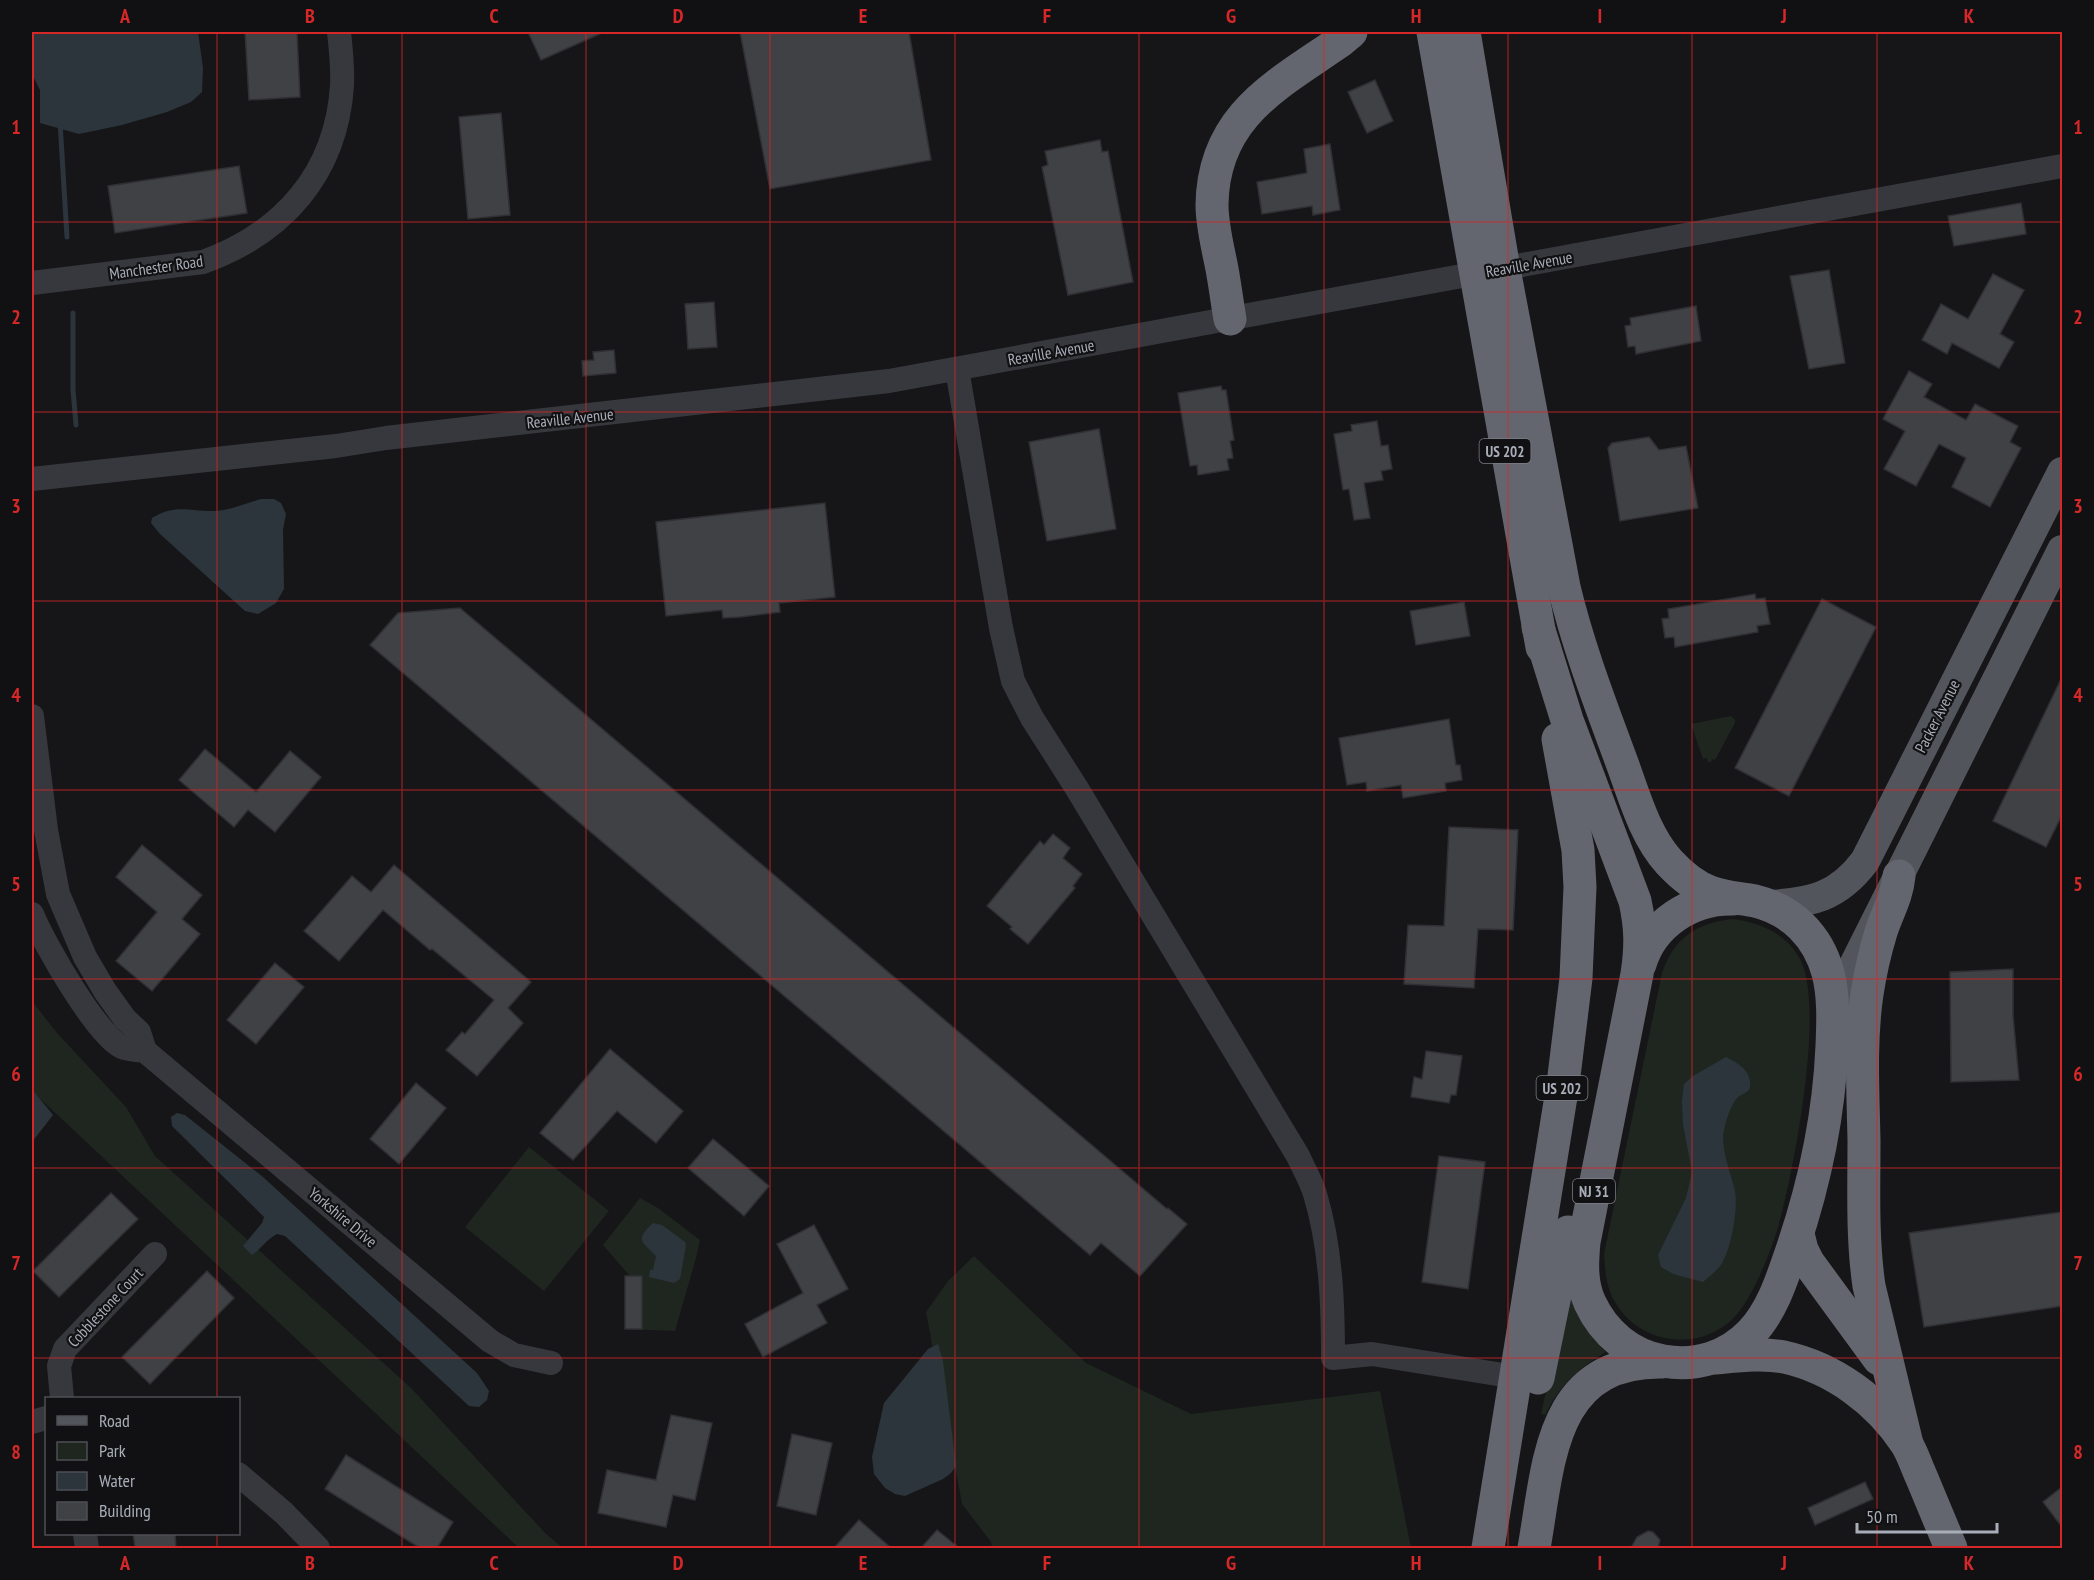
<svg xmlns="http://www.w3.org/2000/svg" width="2094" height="1580" viewBox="0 0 2094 1580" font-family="'PT Sans Narrow',sans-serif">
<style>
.green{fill:#1e261f}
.water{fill:#2c353c}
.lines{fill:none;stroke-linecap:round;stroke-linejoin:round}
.stream{stroke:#2c353c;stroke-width:5}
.building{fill:#404145;stroke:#303034;stroke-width:1.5}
.minor{stroke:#37383d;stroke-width:24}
.major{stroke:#53555c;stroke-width:30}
.highway{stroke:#63666e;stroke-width:33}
.grid{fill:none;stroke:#d62828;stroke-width:1.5;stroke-opacity:0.55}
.labels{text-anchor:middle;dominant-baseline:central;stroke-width:4.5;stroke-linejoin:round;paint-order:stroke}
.shield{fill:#111113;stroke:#7b7e86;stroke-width:1.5}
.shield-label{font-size:15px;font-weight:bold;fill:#a8adb8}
.street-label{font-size:16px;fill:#a8adb8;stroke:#111113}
.neatline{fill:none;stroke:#d62828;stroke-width:2}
.grid-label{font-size:20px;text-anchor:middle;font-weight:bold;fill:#d62828}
</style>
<rect width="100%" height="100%" fill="#161618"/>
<g class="green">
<polygon points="1731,716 1735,720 1735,723 1715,760 1712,759 1711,762 1708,762 1707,758 1703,759 1691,724"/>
<path d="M1732,919C1759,922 1786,933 1800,959C1826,1008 1793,1176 1777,1231C1769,1256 1754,1293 1738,1313C1705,1353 1641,1347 1615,1302C1606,1287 1605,1271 1604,1254L1662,973C1675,937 1695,924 1732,919Z"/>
<polygon points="32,1001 57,1033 126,1107 155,1156 411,1388 546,1534 563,1548 519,1548 32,1091"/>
<polygon points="529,1147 609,1211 544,1291 465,1227"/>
<polygon points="640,1198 658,1208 700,1240 696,1258 675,1331 625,1329 625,1276 629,1275 603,1245"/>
<polygon points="974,1256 1086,1363 1191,1414 1380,1391 1411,1548 992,1548 991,1542 962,1504 926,1312 948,1281"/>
<path d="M1567,1297H1570C1578,1319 1589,1336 1606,1352C1579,1368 1559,1386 1545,1415L1541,1414Z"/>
</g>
<g class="water">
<polygon points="32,32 198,32 203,68 202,92 191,102 167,112 122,125 79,134 40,123 40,90 32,74"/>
<path d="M261,499H274L281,503L286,514L283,530L284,589L276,603L258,614L245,611L160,534L151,523L152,518C176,503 190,512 216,511C230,510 247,503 261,499Z"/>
<path d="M1726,1057C1737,1063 1749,1069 1750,1082C1752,1093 1743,1092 1737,1098C1730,1106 1724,1126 1723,1137C1723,1155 1731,1174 1735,1191C1738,1208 1732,1243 1724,1259C1720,1269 1711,1275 1703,1282L1673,1274L1661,1267L1658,1255L1686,1198L1692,1172L1683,1124L1682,1101L1684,1084L1693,1076Z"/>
<polygon points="32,1089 53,1115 32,1142"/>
<path d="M177,1113L185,1115L263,1177L477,1373L489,1391L487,1400L479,1407L469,1406L285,1236L277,1234C267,1239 261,1249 252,1255L243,1246L262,1223L264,1217L172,1126L171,1117Z"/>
<path d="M653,1223L662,1225L685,1242L686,1245L680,1279L674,1283L649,1277L650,1270H653L656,1256C642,1241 634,1241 653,1223Z"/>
<polygon points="938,1344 943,1361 956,1466 951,1473 943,1479 905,1496 895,1494 885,1488 874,1474 872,1457 884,1403 928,1349"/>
</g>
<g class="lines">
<g class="stream">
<polyline points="60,122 67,237"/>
<polyline points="73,313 73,390 76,425"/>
</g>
</g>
<g class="building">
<polygon points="245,32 297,32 300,97 249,100"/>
<polygon points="528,32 604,32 541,60"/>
<polygon points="740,32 909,32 931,160 770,189"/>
<polygon points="1375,80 1393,121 1367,133 1348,92"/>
<polygon points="501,113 510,215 468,219 459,117"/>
<polygon points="1100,140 1102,152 1108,151 1133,282 1068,295 1042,167 1048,165 1045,151"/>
<polygon points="1330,144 1340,210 1313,215 1312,206 1262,214 1257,182 1307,173 1304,149"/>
<polygon points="239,166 247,213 115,233 108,186"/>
<polygon points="2021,203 2026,234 1954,246 1948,216"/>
<polygon points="1829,270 1845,363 1809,369 1790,276"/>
<polygon points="1993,274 2024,290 2000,334 2014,342 1999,368 1952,343 1947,354 1922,340 1941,304 1968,319"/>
<polygon points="714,302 717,347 688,349 685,304"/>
<polygon points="1696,306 1701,341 1636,354 1635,346 1628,347 1625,326 1631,325 1630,318"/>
<polygon points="614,350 616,373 583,376 582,361 594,360 593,352"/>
<polygon points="1909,371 1932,384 1924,397 1966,420 1975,404 2018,426 2010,442 2021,448 1990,507 1952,487 1966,458 1939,444 1916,486 1884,469 1905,431 1883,419"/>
<polygon points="1221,386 1222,390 1226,390 1234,440 1230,441 1233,458 1227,459 1229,470 1198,475 1197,465 1190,466 1178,393"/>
<polygon points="1377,421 1381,446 1388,445 1392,469 1381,471 1383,480 1364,483 1370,518 1354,520 1349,489 1343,490 1334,434 1352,431 1351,425"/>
<polygon points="1099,429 1116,529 1047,541 1029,442"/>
<polygon points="1649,437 1659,450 1686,446 1698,508 1620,521 1608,448 1612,443"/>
<polygon points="825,503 835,597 779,603 780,612 740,617 723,618 722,610 666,616 656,522"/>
<polygon points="1755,594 1756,599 1765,598 1770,624 1757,626 1758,632 1675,647 1674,637 1665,638 1662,619 1669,618 1668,609"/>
<polygon points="1822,599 1876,627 1789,796 1735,768"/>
<polygon points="1464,602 1470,636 1416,645 1410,611"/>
<polygon points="460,608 1167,1209 1168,1208 1187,1224 1140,1276 1101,1243 1090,1255 370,645 398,613"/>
<polygon points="2062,677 2062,815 2046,847 1993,821"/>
<polygon points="1449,719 1456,765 1460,765 1462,780 1445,783 1446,791 1403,798 1401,785 1367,791 1366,782 1347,785 1339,738"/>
<polygon points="205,749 256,792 290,751 321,777 275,832 248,810 234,827 179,780"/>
<polygon points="1449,827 1518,830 1513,930 1478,929 1474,988 1404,984 1408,925 1444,926"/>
<polygon points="1053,834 1070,848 1063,858 1082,874 1073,886 1075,888 1028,944 1010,929 1012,927 987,906 1040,841 1044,845"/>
<polygon points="142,845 202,895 182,919 200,934 152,991 116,961 157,912 116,877"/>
<polygon points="394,865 531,982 508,1008 523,1023 477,1076 446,1050 462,1032 465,1034 494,1000 432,949 430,950 383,910 339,961 304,931 352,876 371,892"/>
<polygon points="275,963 304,987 256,1044 227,1020"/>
<polygon points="2013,969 2013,1016 2019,1080 1951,1082 1950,972"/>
<polygon points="610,1049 683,1111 656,1143 617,1111 573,1160 540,1133"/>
<polygon points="1426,1051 1462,1056 1456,1095 1451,1095 1449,1103 1411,1097 1414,1077 1422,1079"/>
<polygon points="416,1083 446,1108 399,1164 370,1139"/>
<polygon points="713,1139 769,1186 744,1216 688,1168"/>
<polygon points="1439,1156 1485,1162 1468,1289 1422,1282"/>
<polygon points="111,1193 138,1219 59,1297 33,1271"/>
<polygon points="2062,1212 2062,1306 1924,1327 1909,1233"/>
<polygon points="814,1225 848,1289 817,1305 827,1323 763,1357 745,1324 803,1293 777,1244"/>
<polygon points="207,1271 234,1298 150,1384 122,1357"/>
<rect x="625" y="1276" width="17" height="53"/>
<polygon points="671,1415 712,1423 695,1500 673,1495 666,1527 598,1513 607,1470 656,1480"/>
<polygon points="792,1434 832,1443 816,1515 777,1506"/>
<polygon points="346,1455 453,1522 437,1548 420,1548 325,1489"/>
<polygon points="1865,1482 1873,1499 1815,1525 1808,1508"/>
<polygon points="2062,1487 2062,1527 2043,1502"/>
<polygon points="859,1520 891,1548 834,1548"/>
<polygon points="937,1530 959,1548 921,1548"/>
<polygon points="1648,1531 1653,1532 1660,1540 1658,1548 1631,1548 1637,1537"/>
<polygon points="133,1533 175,1533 176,1548 135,1548"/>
</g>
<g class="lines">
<g class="minor">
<path d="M32,283L203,262C283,233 336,174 342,86C343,68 341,50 339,32"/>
<path d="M957,369L1001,628L1013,681L1032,718L1076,787L1298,1156C1304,1169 1311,1181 1315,1194C1331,1248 1333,1302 1333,1358L1372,1354L1516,1377"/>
<polyline points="32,479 336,446 386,438 889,381 2062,166"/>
<polyline points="32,716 46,830 58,894 85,957 105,991 125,1019 139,1032 145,1051"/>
<path d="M32,914C43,942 97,1036 122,1047C129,1050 138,1050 145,1051L490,1341L514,1355L551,1363"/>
<polyline points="62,1398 59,1366 65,1349 155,1254"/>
<polyline points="32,1422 46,1418"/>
<polyline points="238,1474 284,1513 318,1548"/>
<polyline points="85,1534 87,1548"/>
</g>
<g class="major">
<path d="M1768,905C1811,903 1838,897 1865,861L2062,472"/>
<polyline points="1834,1020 1849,975 2062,550"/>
</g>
<g class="highway">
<polyline points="1433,32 1542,647"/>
<path d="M1464,32L1504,269L1564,587C1578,646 1600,703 1621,760C1634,795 1644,834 1669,862C1681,875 1694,886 1710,892C1725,898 1740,898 1755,901C1792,910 1818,936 1828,973C1834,996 1833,1022 1832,1046C1829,1115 1815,1182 1793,1247C1783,1276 1773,1310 1751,1333C1728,1357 1696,1367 1663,1361C1630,1355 1604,1333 1590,1303C1581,1283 1582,1264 1584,1242L1637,974C1641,947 1641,928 1635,901L1567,720L1538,627"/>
<path d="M1230,319C1227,302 1225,285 1222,269C1218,248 1212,226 1212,205C1213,117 1275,86 1339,42L1351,32"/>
<path d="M1899,876C1897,897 1887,913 1881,932C1875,952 1870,974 1867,994C1860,1042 1863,1092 1864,1140C1864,1189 1862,1238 1869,1286L1907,1444"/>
<path d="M1640,964C1652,923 1692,898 1733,899"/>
<polyline points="1798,1234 1802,1250 1808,1262 1879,1359"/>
<path d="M1715,1358C1738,1356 1762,1353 1784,1357C1834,1368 1878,1401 1906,1443C1912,1452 1916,1465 1921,1476C1931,1500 1941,1524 1951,1548"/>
<polyline points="1538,1378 1568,1232"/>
<polyline points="1488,1548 1563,1084 1576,978 1580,887 1578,850 1558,739"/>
<path d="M1534,1548C1549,1464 1549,1360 1663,1362"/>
</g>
</g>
<path class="grid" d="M217,32V1398M402,32V1548M586,32V1548M770,32V1548M955,32V1548M1139,32V1548M1324,32V1548M1508,32V1548M1692,32V1548M1877,32V1548M32,222H2062M32,412H2062M32,601H2062M32,790H2062M32,979H2062M32,1168H2062M32,1358H2062M217,1534V1548"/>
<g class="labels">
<g class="shield">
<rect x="1479.5" y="439" width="51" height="24" rx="4.5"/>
<rect x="1536.5" y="1076" width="51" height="24" rx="4.5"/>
<rect x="1573" y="1179" width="42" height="24" rx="4.5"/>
</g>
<g class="shield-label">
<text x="1505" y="451">US 202</text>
<text x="1562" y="1088">US 202</text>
<text x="1594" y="1191">NJ 31</text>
</g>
<g class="street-label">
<text transform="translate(1529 264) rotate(-10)">Reaville Avenue</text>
<text transform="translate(156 267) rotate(-8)">Manchester Road</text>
<text transform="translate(1051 352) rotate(-10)">Reaville Avenue</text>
<text transform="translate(570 418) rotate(-6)">Reaville Avenue</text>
<text transform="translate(1937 716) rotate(-63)">Packer Avenue</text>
<text transform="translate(343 1217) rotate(40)">Yorkshire Drive</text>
<text transform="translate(105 1307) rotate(-47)">Cobblestone Court</text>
</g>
</g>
<rect width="2094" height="1580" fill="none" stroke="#111113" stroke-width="66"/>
<rect x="45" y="1397" width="195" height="138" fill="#111113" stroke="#4d4f55" stroke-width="1.5"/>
<rect x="57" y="1416" width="30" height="9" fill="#53555c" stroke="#4d4f55" stroke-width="1.5"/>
<text x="99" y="1427" font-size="18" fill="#a8adb8">Road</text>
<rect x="57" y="1442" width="30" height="18" fill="#1e261f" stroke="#4d4f55" stroke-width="1.5"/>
<text x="99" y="1457" font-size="18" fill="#a8adb8">Park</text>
<rect x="57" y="1472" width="30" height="18" fill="#2c353c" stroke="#4d4f55" stroke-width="1.5"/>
<text x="99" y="1487" font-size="18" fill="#a8adb8">Water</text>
<rect x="57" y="1502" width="30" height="18" fill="#404145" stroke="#4d4f55" stroke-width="1.5"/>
<text x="99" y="1517" font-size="18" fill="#a8adb8">Building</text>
<path d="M1857 1523v9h140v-9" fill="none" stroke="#a8adb8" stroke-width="3"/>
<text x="1866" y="1523" font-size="18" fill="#a8adb8" stroke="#111113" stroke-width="4.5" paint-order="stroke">50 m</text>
<rect x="33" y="33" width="2028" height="1514" class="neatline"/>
<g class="grid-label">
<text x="125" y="23">A</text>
<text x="310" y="23">B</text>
<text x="494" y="23">C</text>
<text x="678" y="23">D</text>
<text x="863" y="23">E</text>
<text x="1047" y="23">F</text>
<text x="1231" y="23">G</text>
<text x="1416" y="23">H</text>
<text x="1600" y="23">I</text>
<text x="1784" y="23">J</text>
<text x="1969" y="23">K</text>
<text x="16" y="134">1</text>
<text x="2078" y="134">1</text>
<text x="16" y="324">2</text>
<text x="2078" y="324">2</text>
<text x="16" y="513">3</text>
<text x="2078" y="513">3</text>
<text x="16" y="702">4</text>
<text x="2078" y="702">4</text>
<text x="16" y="891">5</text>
<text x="2078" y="891">5</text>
<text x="16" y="1081">6</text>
<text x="2078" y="1081">6</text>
<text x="16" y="1270">7</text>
<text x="2078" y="1270">7</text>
<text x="16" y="1459">8</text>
<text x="2078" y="1459">8</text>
<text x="125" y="1570">A</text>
<text x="310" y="1570">B</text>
<text x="494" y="1570">C</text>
<text x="678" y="1570">D</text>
<text x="863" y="1570">E</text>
<text x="1047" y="1570">F</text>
<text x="1231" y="1570">G</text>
<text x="1416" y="1570">H</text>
<text x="1600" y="1570">I</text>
<text x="1784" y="1570">J</text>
<text x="1969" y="1570">K</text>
</g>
</svg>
